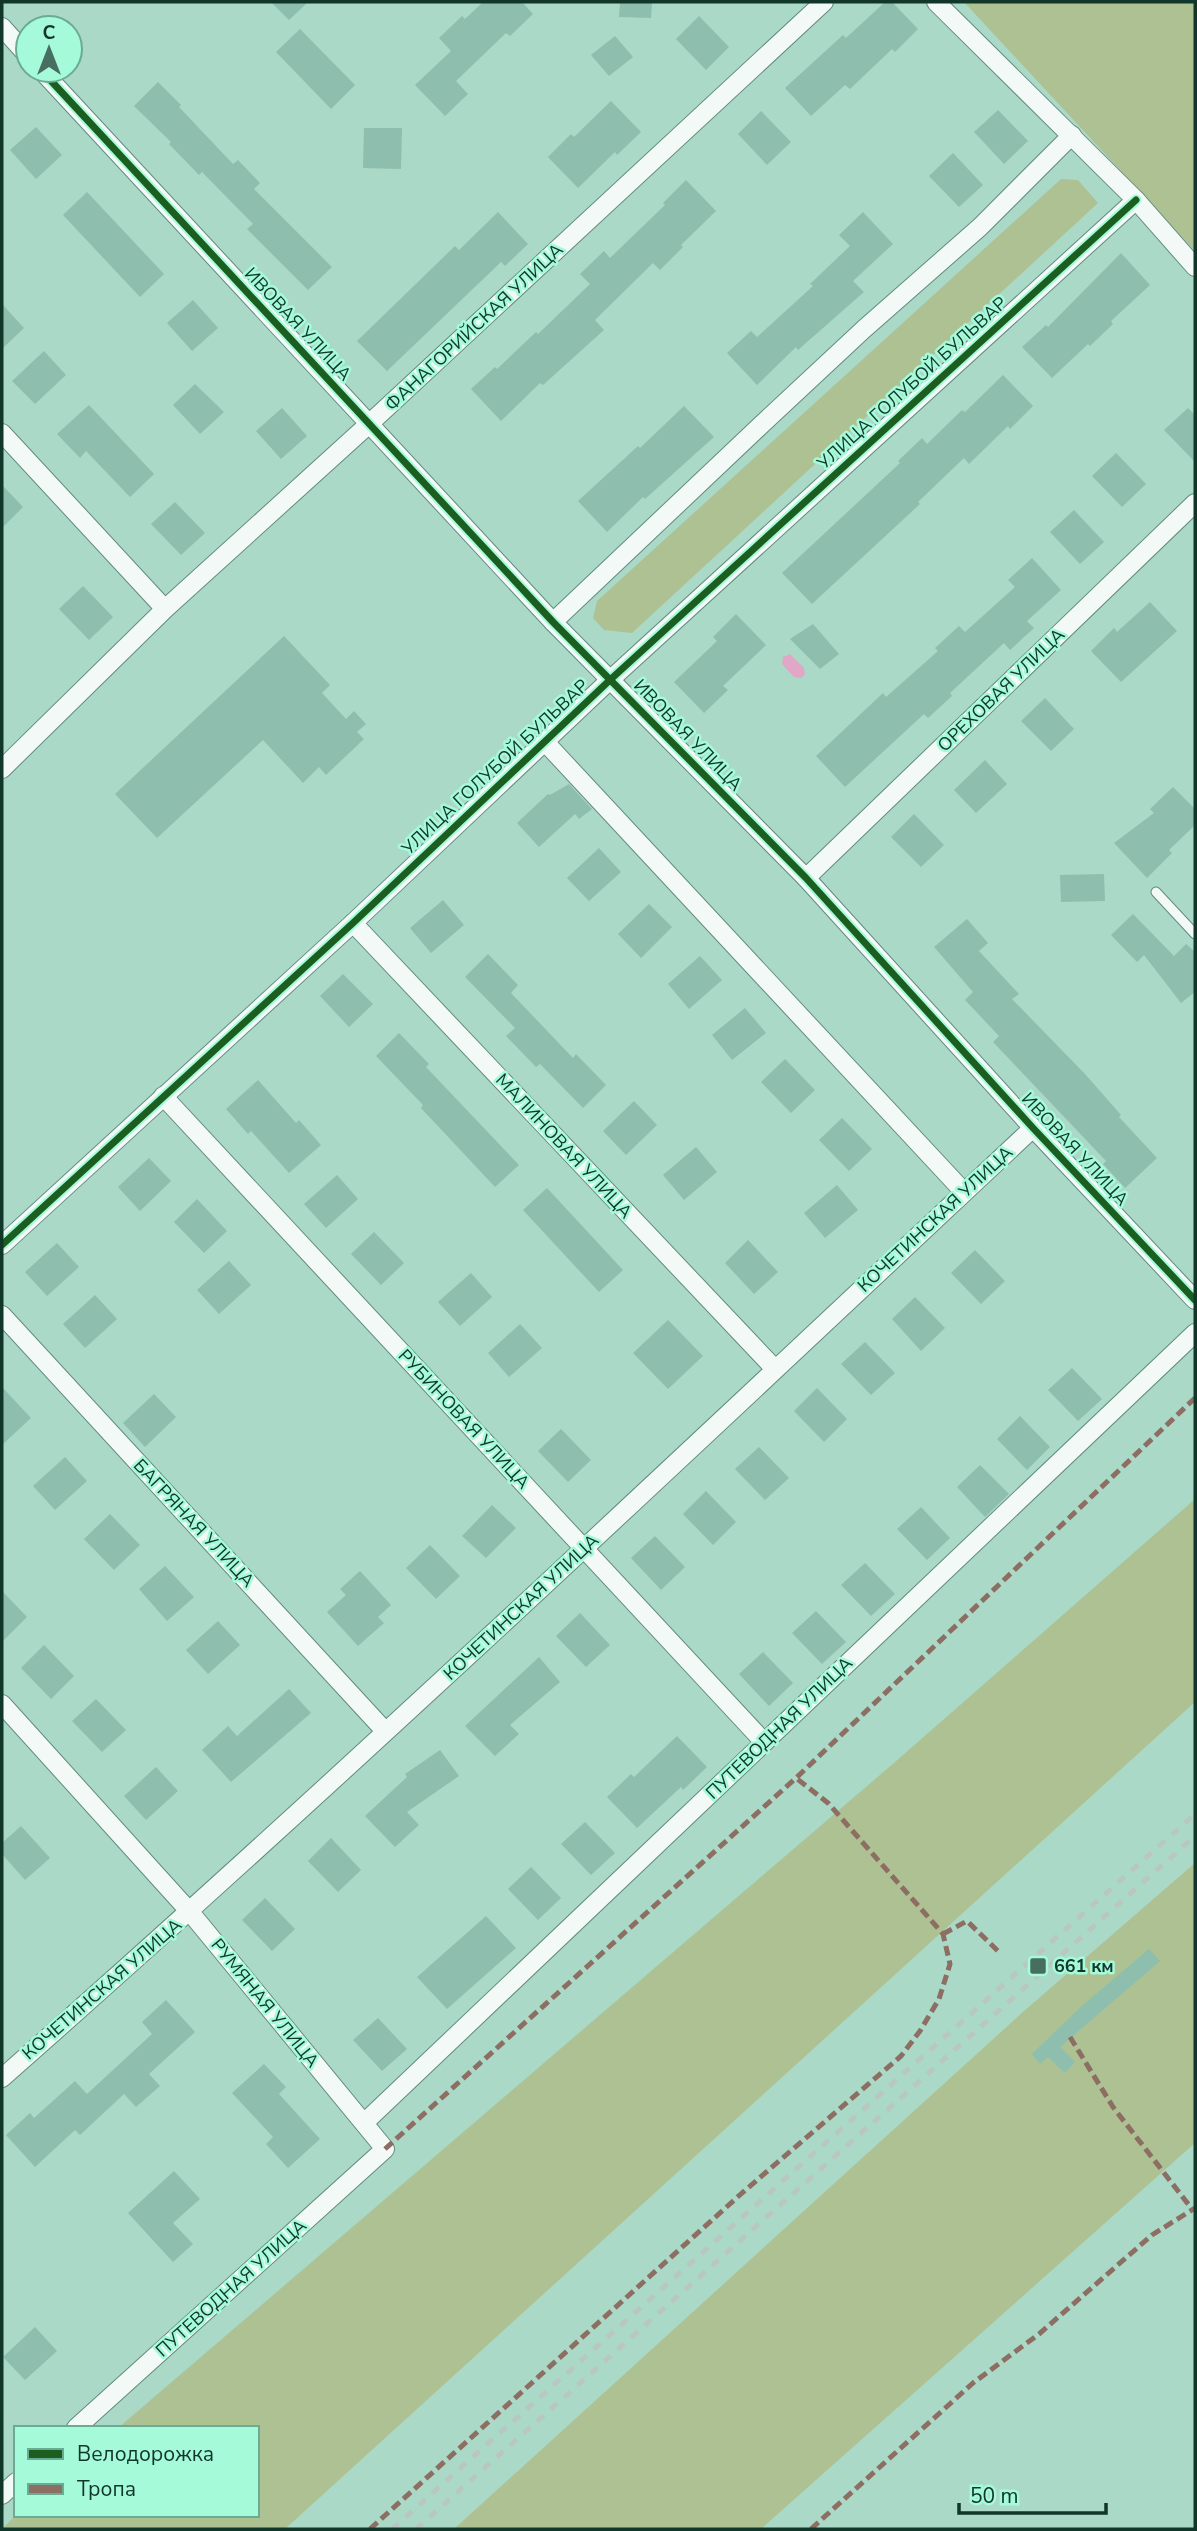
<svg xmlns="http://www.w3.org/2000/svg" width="1197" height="2531" viewBox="0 0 1197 2531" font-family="'Nunito Sans',sans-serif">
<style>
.green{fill:#adc193}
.water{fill:#e0a7c7}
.building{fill:#8ebeae}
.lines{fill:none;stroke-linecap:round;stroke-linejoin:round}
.lane-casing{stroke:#628b7e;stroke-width:11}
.street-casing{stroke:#628b7e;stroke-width:20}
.lane{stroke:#f2f9f7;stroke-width:9}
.street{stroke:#f2f9f7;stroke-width:18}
.rail{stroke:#b9c7c2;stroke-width:5;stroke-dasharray:9 9;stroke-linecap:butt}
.quiet{stroke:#8d6e63;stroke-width:5;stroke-dasharray:10 5;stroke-linecap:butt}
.cycleway-casing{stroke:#a4fad9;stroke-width:11}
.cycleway{stroke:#1b5e20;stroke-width:7}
.poi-dot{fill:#476f61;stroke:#a4fad9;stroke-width:2.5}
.labels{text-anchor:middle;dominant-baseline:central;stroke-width:5;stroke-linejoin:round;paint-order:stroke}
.street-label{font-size:18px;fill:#11362a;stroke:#a4fad9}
.poi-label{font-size:18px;font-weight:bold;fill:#11362a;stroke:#a4fad9;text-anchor:start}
</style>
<rect width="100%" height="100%" fill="#abd9c8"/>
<g class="green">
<polygon points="964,2 1195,2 1195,251"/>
<polygon points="1061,179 1078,180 1098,203 632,633 604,630 593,618 597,601"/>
<polygon points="1195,1499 1195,1702 285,2529 2,2529 16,2515 257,2515 257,2428 118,2428 895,1762"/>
<polygon points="1195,1863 1195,2143 761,2529 454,2529 1024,2011"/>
</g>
<polygon class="water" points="790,654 804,668 805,674 801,678 794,677 782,664 783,657"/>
<g class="building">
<polygon points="271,2 308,2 289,20"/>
<polygon points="483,2 522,2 533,14 510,36 506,33 456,81 468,94 445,116 415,85 451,51 439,38 462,16 465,19"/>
<polygon points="620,2 652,2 651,18 619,17"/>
<polygon points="885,2 892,2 918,29 895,52 892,49 850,89 845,85 811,116 785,88 843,35 846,38"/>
<polygon points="699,16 729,47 706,70 676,39"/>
<polygon points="300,29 355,85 331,109 276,52"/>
<polygon points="615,36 633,57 609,76 591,55"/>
<polygon points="158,82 181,105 179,107 233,164 238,160 260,183 254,189 332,267 308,290 247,229 253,224 202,172 199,175 169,144 171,142 134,106"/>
<polygon points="611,101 641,132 617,155 615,152 578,188 548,157 571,134 574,137"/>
<polygon points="998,110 1028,141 1004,164 974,132"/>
<polygon points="761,111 791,142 767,165 738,134"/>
<polygon points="36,127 62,155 36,179 10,150"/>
<polygon points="364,128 402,128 401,169 363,168"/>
<polygon points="953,153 983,185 959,207 929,176"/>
<polygon points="686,180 716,211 681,245 683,247 660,270 653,263 595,320 604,330 543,385 540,383 501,421 471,389 495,367 497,369 536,332 538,334 590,284 580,274 604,251 610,258 665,205 663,203"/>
<polygon points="87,192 164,274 140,297 63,215"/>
<polygon points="498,212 528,244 505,266 501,262 387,371 357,341 455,246 459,250"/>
<polygon points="863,212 893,244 853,281 864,292 798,350 796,347 757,385 727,353 751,331 757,337 813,286 810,284 850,246 839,235"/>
<polygon points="1121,253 1150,285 1111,321 1113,324 1090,346 1088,344 1052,378 1022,347 1046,325 1048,327"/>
<polygon points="193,300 218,328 192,351 167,323"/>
<polygon points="2,304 24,328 2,349"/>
<polygon points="44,351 66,375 35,404 12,381"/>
<polygon points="1003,375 1033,406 1010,429 1008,426 969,464 964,458 918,502 920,504 812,604 782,573 900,463 898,461 922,438 927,444 962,410 965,412"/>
<polygon points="195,384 224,412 200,434 173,405"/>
<polygon points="89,405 154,474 130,497 86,451 80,458 57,434"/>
<polygon points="684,406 714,437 645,499 643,497 607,532 578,501 638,446 640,448"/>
<polygon points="282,408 307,436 281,459 256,431"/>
<polygon points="1188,408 1195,415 1195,462 1164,430"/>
<polygon points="1116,453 1146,484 1122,507 1092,476"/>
<polygon points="2,485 23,507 2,528"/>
<polygon points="175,502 205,533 181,555 151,524"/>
<polygon points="1074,510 1104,542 1080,564 1050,532"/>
<polygon points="1032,558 1061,590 1027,621 1034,628 1010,650 1004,643 950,693 952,696 928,718 924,714 845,787 816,756 883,693 886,697 938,651 935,648 959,626 965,632 1015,587 1008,580"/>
<polygon points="83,586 113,617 89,640 59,609"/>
<polygon points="1150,602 1177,631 1121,682 1091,651 1114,628 1117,632"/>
<polygon points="736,614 766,645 723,686 728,690 704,713 674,682 717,641 713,637"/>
<polygon points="813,624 839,654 820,669 790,639"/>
<polygon points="284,636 330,685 322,693 346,719 354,711 366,724 357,732 364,739 326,775 319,767 303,783 263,740 157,838 115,794"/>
<polygon points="1045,698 1074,729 1051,751 1021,721"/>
<polygon points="985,760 1007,784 976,813 954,790"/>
<polygon points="569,784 592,809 579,819 575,814 539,847 517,823 548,794 550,795"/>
<polygon points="1173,787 1195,809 1195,825 1169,850 1172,853 1147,878 1114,843 1154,813 1150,809"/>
<polygon points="914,814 944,845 921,867 891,837"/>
<polygon points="599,848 621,872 589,901 567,878"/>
<polygon points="1104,874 1105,901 1061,902 1060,875"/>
<polygon points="443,900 464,925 431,953 410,928"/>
<polygon points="649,904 672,927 641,958 618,934"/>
<polygon points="1133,914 1174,956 1186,944 1195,952 1195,992 1181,1003 1144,955 1137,962 1111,935"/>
<polygon points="967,919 988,943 979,951 1019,994 1012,999 1085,1074 1121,1115 1119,1117 1157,1158 1125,1188 1103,1164 1106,1161 993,1042 999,1036 965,1000 973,992 934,947"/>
<polygon points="488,954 518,985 511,993 573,1058 576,1054 606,1085 583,1108 540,1064 536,1067 506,1036 515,1028 465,977"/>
<polygon points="700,956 722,980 689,1009 668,984"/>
<polygon points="343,974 373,1004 349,1027 320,996"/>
<polygon points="745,1008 766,1033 732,1060 712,1035"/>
<polygon points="399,1033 429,1064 426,1067 519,1165 495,1187 421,1108 423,1105 376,1056"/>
<polygon points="785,1059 815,1090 791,1113 761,1082"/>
<polygon points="258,1080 296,1123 299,1120 321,1145 289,1173 251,1131 248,1134 226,1109"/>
<polygon points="634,1101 657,1125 626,1155 603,1131"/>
<polygon points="842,1118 872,1149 849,1171 819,1140"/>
<polygon points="696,1147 717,1172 684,1200 663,1175"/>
<polygon points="149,1158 171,1181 140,1211 118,1187"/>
<polygon points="337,1175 358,1199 326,1228 304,1204"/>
<polygon points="837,1185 858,1210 825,1238 804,1213"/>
<polygon points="547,1188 623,1270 599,1292 523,1210"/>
<polygon points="197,1199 227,1231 204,1253 174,1222"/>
<polygon points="374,1232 404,1263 381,1285 351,1254"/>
<polygon points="748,1240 778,1272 754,1294 725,1263"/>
<polygon points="57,1243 79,1267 47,1296 25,1272"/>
<polygon points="975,1250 1005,1281 981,1304 951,1273"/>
<polygon points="229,1261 251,1285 219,1314 197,1290"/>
<polygon points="471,1273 492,1297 460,1326 438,1302"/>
<polygon points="95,1295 117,1319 85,1348 63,1324"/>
<polygon points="915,1297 945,1328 921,1351 892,1319"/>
<polygon points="668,1320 703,1356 668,1389 633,1353"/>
<polygon points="520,1324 542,1348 509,1377 488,1353"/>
<polygon points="865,1342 895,1373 871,1395 841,1364"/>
<polygon points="1072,1368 1102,1399 1078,1421 1048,1390"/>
<polygon points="2,1387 31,1418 2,1445"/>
<polygon points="817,1388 847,1419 824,1442 794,1411"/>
<polygon points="154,1394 176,1417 145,1447 123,1423"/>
<polygon points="1020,1416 1050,1447 1027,1470 997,1439"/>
<polygon points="561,1429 591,1460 568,1482 538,1451"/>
<polygon points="759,1447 789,1478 765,1500 735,1469"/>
<polygon points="65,1457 87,1481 55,1510 33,1486"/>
<polygon points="980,1465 1009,1494 985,1517 957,1487"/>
<polygon points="706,1491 736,1522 713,1545 683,1514"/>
<polygon points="492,1505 516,1528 486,1558 462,1536"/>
<polygon points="921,1507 950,1538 927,1560 897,1529"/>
<polygon points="110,1514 140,1545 114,1570 84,1539"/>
<polygon points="655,1536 685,1567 661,1590 631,1558"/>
<polygon points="430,1545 460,1576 436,1599 406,1568"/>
<polygon points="865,1563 895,1594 871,1616 841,1585"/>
<polygon points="165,1566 194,1597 167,1621 139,1589"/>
<polygon points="360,1571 391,1605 378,1617 384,1623 358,1646 327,1612 346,1595 340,1589"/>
<polygon points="2,1591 27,1617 2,1642"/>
<polygon points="816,1611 846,1642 822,1664 792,1633"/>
<polygon points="580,1613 610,1645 586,1667 556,1636"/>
<polygon points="218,1621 240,1645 208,1674 186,1650"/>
<polygon points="44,1645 74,1676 51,1699 21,1668"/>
<polygon points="763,1652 793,1683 769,1706 739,1674"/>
<polygon points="539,1657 560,1682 510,1725 519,1734 495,1756 465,1726"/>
<polygon points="289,1689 311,1713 231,1782 202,1750 228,1726 237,1736"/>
<polygon points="96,1699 126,1730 102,1752 72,1721"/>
<polygon points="677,1736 707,1767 683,1790 681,1787 637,1828 607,1797 631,1774 634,1777"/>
<polygon points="440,1750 459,1776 407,1812 419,1825 395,1847 365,1816 407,1777 405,1774"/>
<polygon points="156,1767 178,1791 146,1820 124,1796"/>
<polygon points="585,1822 615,1853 591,1875 561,1844"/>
<polygon points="21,1826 50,1858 25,1880 2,1854 2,1843"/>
<polygon points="331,1838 361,1870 338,1892 308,1861"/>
<polygon points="531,1867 561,1898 538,1920 508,1889"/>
<polygon points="265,1898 295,1929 272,1951 242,1920"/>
<polygon points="486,1916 516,1948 447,2009 417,1977"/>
<polygon points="1149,1949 1160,1961 1060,2047 1075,2062 1065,2073 1048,2057 1040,2064 1032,2054 1084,2004"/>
<polygon points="166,2000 195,2032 149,2074 160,2086 136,2107 124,2094 80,2135 75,2130 35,2167 6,2135 30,2113 34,2118 75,2081 87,2094 152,2034 142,2022"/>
<polygon points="378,2018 407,2049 382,2071 353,2040"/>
<polygon points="264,2064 286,2087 279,2094 320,2139 288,2168 266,2144 273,2137 232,2093"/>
<polygon points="174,2171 200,2199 173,2223 193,2244 173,2262 128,2213"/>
<polygon points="35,2327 57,2351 25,2380 3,2357"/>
</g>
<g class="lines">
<g class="lane-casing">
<polyline id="lane" points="1156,892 1195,934"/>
</g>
<g class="street-casing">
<g id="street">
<polyline points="936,2 1136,200 1195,267"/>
<polyline points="2,27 28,56"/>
<polyline points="41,70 553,622 806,878 1033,1128 1195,1300"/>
<polyline points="2,433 165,609"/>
<polyline points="553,622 760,426 864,329 980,227 1072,135"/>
<polyline points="545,742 964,1192"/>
<polyline points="2,769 165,609 369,424 824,2"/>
<polyline points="806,878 1195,503"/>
<polyline points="353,923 775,1369"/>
<polyline points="163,1096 764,1742"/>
<polyline points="2,1245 353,923 611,679 1136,200"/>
<polyline points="2,1315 385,1731"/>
<polyline points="2,1704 190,1912 385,2149 76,2428"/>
<path d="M2,2078C352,1769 692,1448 1033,1128"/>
<polyline points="364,2123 1195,1333"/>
<polyline points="2,2495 16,2482"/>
</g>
</g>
<use href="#lane" class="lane"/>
<use href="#street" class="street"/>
<g class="rail">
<polyline points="392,2529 1195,1814"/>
<polyline points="416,2529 1195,1836"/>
</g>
<g class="quiet">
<polyline points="943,1934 967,1921 1000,1953"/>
<polyline points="1070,2037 1113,2107 1192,2209"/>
<polyline points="385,2149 796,1778 1195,1398"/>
<polyline points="370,2529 742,2193 901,2056 920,2031 939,1999 950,1964 943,1934 828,1803 796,1778"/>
<polyline points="811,2529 973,2383 1039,2334 1152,2235 1195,2208"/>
</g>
<g class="cycleway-casing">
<g id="cycleway">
<polyline points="41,70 553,622 806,878 1033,1128 1195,1300"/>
<polyline points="2,1245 353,923 611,679 1136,200"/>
</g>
</g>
<use href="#cycleway" class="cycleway"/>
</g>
<rect class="poi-dot" x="1029" y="1957" width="18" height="18" rx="3.5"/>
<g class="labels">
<g class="street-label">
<text transform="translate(298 324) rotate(47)">ИВОВАЯ УЛИЦА</text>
<text transform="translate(474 327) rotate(-43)">ФАНАГОРИЙСКАЯ УЛИЦА</text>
<text transform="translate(912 383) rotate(-42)">УЛИЦА ГОЛУБОЙ БУЛЬВАР</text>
<text transform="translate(1001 690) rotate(-44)">ОРЕХОВАЯ УЛИЦА</text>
<text transform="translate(688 735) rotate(46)">ИВОВАЯ УЛИЦА</text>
<text transform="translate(495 767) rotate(-43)">УЛИЦА ГОЛУБОЙ БУЛЬВАР</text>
<text transform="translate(564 1146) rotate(47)">МАЛИНОВАЯ УЛИЦА</text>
<text transform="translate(1075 1149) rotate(47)">ИВОВАЯ УЛИЦА</text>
<text transform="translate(935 1219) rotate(-43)">КОЧЕТИНСКАЯ УЛИЦА</text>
<text transform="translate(464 1419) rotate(47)">РУБИНОВАЯ УЛИЦА</text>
<text transform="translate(194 1523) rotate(47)">БАГРЯНАЯ УЛИЦА</text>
<text transform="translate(521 1607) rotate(-43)">КОЧЕТИНСКАЯ УЛИЦА</text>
<text transform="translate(779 1728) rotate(-44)">ПУТЕВОДНАЯ УЛИЦА</text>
<text transform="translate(102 1989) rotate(-41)">КОЧЕТИНСКАЯ УЛИЦА</text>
<text transform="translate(265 2003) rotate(51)">РУМЯНАЯ УЛИЦА</text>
<text transform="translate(231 2288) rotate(-42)">ПУТЕВОДНАЯ УЛИЦА</text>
</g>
<g class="poi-label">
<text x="1054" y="1966">661 км</text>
</g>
</g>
<rect width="1197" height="2531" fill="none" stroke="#11362a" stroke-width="7"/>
<rect x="14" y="2426" width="245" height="91" fill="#a4fad9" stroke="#69ac93" stroke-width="2"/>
<rect x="28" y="2449" width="35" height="10" fill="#1b5e20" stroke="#69ac93" stroke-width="2"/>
<text x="77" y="2461" font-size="21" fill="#11362a">Велодорожка</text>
<rect x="28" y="2484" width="35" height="10" fill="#8d6e63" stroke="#69ac93" stroke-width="2"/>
<text x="77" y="2496" font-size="21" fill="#11362a">Тропа</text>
<g transform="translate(49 49)"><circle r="33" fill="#a4fad9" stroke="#69ac93" stroke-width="2"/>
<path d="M0-5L12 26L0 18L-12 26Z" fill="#476f61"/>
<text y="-10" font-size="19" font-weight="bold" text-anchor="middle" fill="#11362a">С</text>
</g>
<path d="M959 2503v10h147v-10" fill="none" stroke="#11362a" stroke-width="3.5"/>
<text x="970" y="2503" font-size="21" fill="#11362a" stroke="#a4fad9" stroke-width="5" paint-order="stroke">50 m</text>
</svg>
